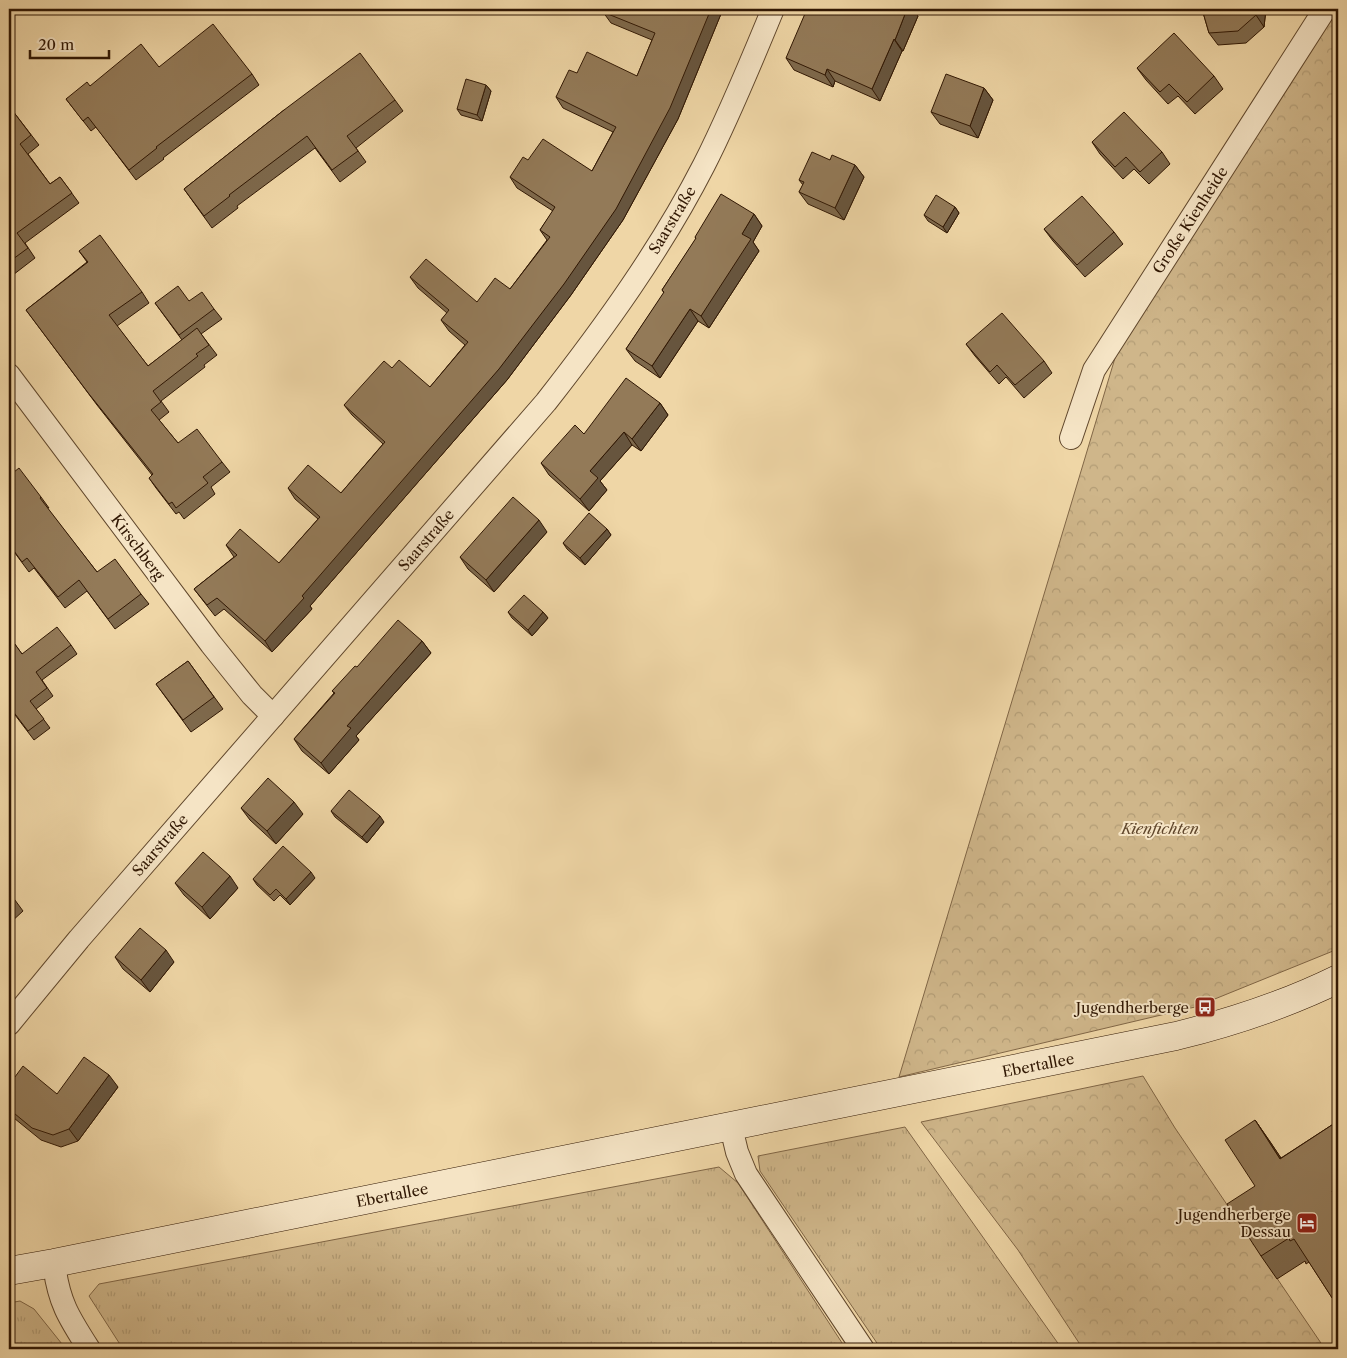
<svg xmlns="http://www.w3.org/2000/svg" width="1347" height="1358" viewBox="0 0 1347 1358" font-family="'Libre Caslon Text',serif">
<style>
.grass{fill:url(#grass-tufts);stroke:#806646}
.forest{fill:url(#forest-crowns);stroke:#806646}
.lines{fill:none;stroke-linecap:round;stroke-linejoin:round}
.street-casing{stroke:#60472c;stroke-width:24}
.secondary-casing{stroke:#301703;stroke-width:29}
.street{stroke:#f5e4c5;stroke-width:22}
.secondary{stroke:#f5e4c5;stroke-width:28}
.wall{fill:#7e694c;stroke:#301703}
.shaded-wall{fill:#67553e;stroke:#301703}
.building{fill:#937a58;stroke:#301703}
.labels{text-anchor:middle;dominant-baseline:central;stroke-width:4;stroke-linejoin:round;paint-order:stroke}
.street-label{font-size:15px;fill:#301703;stroke:#f5e4c5}
.park-label{font-size:15px;font-style:italic;fill:#60472c;stroke:#f5e4c5}
.poi-label{font-size:15px;fill:#301703;stroke:#f5e4c5;text-anchor:end}
</style>
<defs>
<pattern id="grass-tufts" width="24" height="20" patternUnits="userSpaceOnUse" patternTransform="scale(1.25)"><rect width="24" height="20" fill="#cfb68a"/><path d="M3 7l-1-3M5 7V3M7 7l1-3M15 17l-1-3M17 17v-4M19 17l1-3" fill="none" stroke="#b29c75"/></pattern>
<pattern id="forest-crowns" width="20" height="18" patternUnits="userSpaceOnUse" patternTransform="scale(1.25)"><rect width="20" height="18" fill="#cfb68a"/><path d="M2 6a3 3 0 1 1 6 0M12 15a3 3 0 1 1 6 0" fill="none" stroke="#b29c75"/></pattern>
</defs>
<rect width="100%" height="100%" fill="#efd6a6"/>
<filter id="stains"><feTurbulence type="fractalNoise" baseFrequency=".004" numOctaves="4"/><feColorMatrix values="0 0 0 0 .2 0 0 0 0 .09 0 0 0 0 .02 0 0 0 .5 -.17"/></filter>
<radialGradient id="worn" r=".72"><stop offset=".6" stop-color="#630" stop-opacity="0"/><stop offset="1" stop-color="#630" stop-opacity=".3"/></radialGradient>
<g class="grass">
<polygon points="905,1127 1062,1349 881,1349 760,1171 758,1156"/>
<polygon points="719,1167 738,1183 846,1349 123,1349 89,1296 99,1284"/>
<polygon points="20,1301 34,1309 66,1349 9,1349 9,1303"/>
</g>
<g class="forest">
<polygon points="1333,9 1338,9 1338,949 1195,1007 899,1077 1118,348"/>
<polygon points="1143,1076 1175,1128 1325,1349 1083,1349 1018,1250 921,1122"/>
</g>
<g class="lines">
<g class="street-casing">
<g id="street">
<polyline points="9,375 211,644 252,695 273,716"/>
<polyline points="1071,438 1094,370 1325,9"/>
<path d="M9,1024L79,939L546,402C604,328 661,249 704,165C730,114 751,62 773,9"/>
<polyline points="731,1127 737,1152 746,1174 863,1349"/>
<path d="M54,1263C58,1301 69,1318 89,1349"/>
</g>
</g>
<g class="secondary-casing">
<path id="secondary" d="M9,1271L54,1263L1176,1036C1233,1022 1285,1005 1338,979"/>
</g>
<use href="#street" class="street"/>
<use href="#secondary" class="secondary"/>
</g>
<g class="wall">
<polygon points="605,9 723,9 678,119 623,220 571,295 507,380 310,606 312,609 272,652 224,609 215,616 194,589 234,557 226,545 279,563 318,519 295,499 288,488 341,493 383,444 352,415 344,405 392,368 430,387 465,345 449,331 441,320 447,313 418,288 410,277 477,302 510,289 547,240 540,230 553,211 517,188 510,177 528,160 592,171 613,132 563,108 556,97 577,73 637,76 652,40 611,23 603,12"/>
<polygon points="1202,9 1266,9 1264,27 1246,43 1218,45 1209,33"/>
<polygon points="918,16 903,51 902,51 880,101 835,81 833,87 794,70 786,58"/>
<polygon points="159,67 252,74 259,85 163,158 164,159 136,180 96,127 91,131 66,99 90,86"/>
<polygon points="1137,68 1214,76 1223,89 1195,114 1178,96 1168,104 1146,80"/>
<polygon points="486,85 491,91 482,121 461,115 457,109"/>
<polygon points="984,88 993,100 978,138 940,124 931,112"/>
<polygon points="395,100 403,111 356,148 366,162 340,182 315,148 237,206 238,208 212,228 184,189 284,110"/>
<polygon points="9,106 39,145 28,154 50,184 60,177 79,203 25,243 35,258 9,278"/>
<polygon points="1092,142 1162,152 1170,164 1149,184 1134,169 1123,179 1100,154"/>
<polygon points="830,160 855,165 864,177 844,220 808,204 799,192 803,185 799,180"/>
<polygon points="955,207 959,213 947,233 928,221 924,215"/>
<polygon points="754,214 762,226 753,242 759,251 709,328 698,321 660,378 635,361 626,349 664,293 662,290 696,239 695,237"/>
<polygon points="1044,229 1114,232 1123,244 1085,277 1053,241"/>
<polygon points="79,251 142,292 149,303 117,326 148,366 182,340 155,303 189,301 214,309 222,319 201,334 217,355 204,365 205,367 161,401 169,412 159,420 178,443 222,462 230,472 211,487 215,494 184,519 179,512 176,514 156,488 149,478 152,475 97,405 26,310 87,262"/>
<polygon points="966,344 1044,361 1052,373 1024,398 1006,377 999,384 975,356"/>
<polygon points="660,403 668,415 641,451 632,445 600,481 607,490 589,511 549,475 541,463 584,434"/>
<polygon points="9,476 41,497 49,508 47,508 97,572 141,594 149,604 115,629 87,591 65,608 34,568 29,572 9,545"/>
<polygon points="607,529 611,535 585,565 567,549 563,543"/>
<polygon points="547,532 494,592 468,569 460,557"/>
<polygon points="508,612 543,612 548,618 532,636 512,618"/>
<polygon points="9,636 22,654 71,645 77,654 42,680 53,696 36,709 50,728 34,740 9,707"/>
<polygon points="422,641 431,653 356,736 359,740 329,774 302,751 294,739 334,693 332,691 357,667"/>
<polygon points="188,661 223,709 191,732 156,684"/>
<polygon points="241,808 303,814 276,844 250,820"/>
<polygon points="331,811 384,822 367,843 335,817"/>
<polygon points="315,878 290,905 280,895 274,901 257,885 253,879"/>
<polygon points="175,883 238,888 210,919 184,895"/>
<polygon points="12,896 23,911 10,923 13,927 9,932 9,899"/>
<polygon points="115,957 174,962 150,992 123,969"/>
<polygon points="9,1085 57,1094 118,1087 78,1141 61,1147 41,1140 9,1114"/>
<polygon points="1255,1120 1281,1158 1338,1121 1338,1307 1309,1262 1306,1264 1305,1261 1277,1279 1261,1256"/>
</g>
<g class="shaded-wall">
<polygon points="711,9 723,9 678,119 623,220 571,295 507,380 310,606 312,609 272,652 265,641 302,596"/>
<polygon points="907,9 913,9 918,16 903,51 895,40"/>
<polygon points="1256,9 1266,9 1264,27 1256,15"/>
<polygon points="894,39 902,51 880,101 872,89"/>
<polygon points="827,69 835,81 833,87 825,75"/>
<polygon points="486,85 491,91 482,121 477,115"/>
<polygon points="984,88 993,100 978,138 970,126"/>
<polygon points="855,165 864,177 844,220 835,208"/>
<polygon points="955,207 959,213 947,233 943,227"/>
<polygon points="754,214 762,226 753,242 759,251 709,328 701,316 742,234"/>
<polygon points="690,309 698,321 660,378 652,366"/>
<polygon points="660,403 668,415 641,451 632,439"/>
<polygon points="624,432 632,445 600,481 607,490 589,511 580,499 590,471"/>
<polygon points="539,520 547,532 494,592 486,580"/>
<polygon points="607,529 611,535 585,565 580,558"/>
<polygon points="543,612 548,618 532,636 528,630"/>
<polygon points="422,641 431,653 356,736 359,740 329,774 321,763 347,726"/>
<polygon points="294,802 303,814 276,844 267,831"/>
<polygon points="380,816 384,822 367,843 362,837"/>
<polygon points="311,872 315,878 290,905 286,899"/>
<polygon points="230,876 238,888 210,919 202,907"/>
<polygon points="9,921 13,927 9,932"/>
<polygon points="166,950 174,962 150,992 141,980"/>
<polygon points="109,1075 118,1087 78,1141 69,1129"/>
<polygon points="1255,1120 1271,1143 1296,1181 1280,1159"/>
</g>
<g class="building">
<polygon points="605,9 711,9 670,108 616,209 564,284 499,369 302,596 304,598 265,641 217,598 207,605 194,589 237,555 226,545 240,529 279,563 320,517 288,488 308,465 341,493 385,442 344,405 384,361 392,368 399,360 430,387 468,342 441,320 449,310 410,277 426,259 477,302 495,278 510,289 550,237 540,230 555,207 510,177 523,157 528,160 543,139 592,171 616,127 556,97 569,70 577,73 587,52 637,76 655,33 603,12"/>
<polygon points="807,9 907,9 895,40 894,39 872,89 827,69 825,75 786,58"/>
<polygon points="1202,9 1256,9 1256,15 1238,31 1209,33"/>
<polygon points="213,24 252,74 156,147 157,148 129,170 88,117 83,121 66,99 87,82 90,86 141,44 159,67"/>
<polygon points="1174,33 1214,76 1187,102 1169,84 1160,92 1137,68"/>
<polygon points="360,53 395,100 347,136 358,151 332,170 307,136 229,195 230,196 204,216 184,189 284,110"/>
<polygon points="946,74 984,88 970,126 931,112"/>
<polygon points="466,79 486,85 477,115 457,109"/>
<polygon points="9,106 31,135 20,144 50,184 60,177 72,193 17,233 28,248 9,262"/>
<polygon points="1124,112 1162,152 1140,172 1126,157 1115,167 1092,142"/>
<polygon points="812,152 830,160 832,155 855,165 835,208 799,192 804,182 799,180"/>
<polygon points="721,194 754,214 742,234 751,239 701,316 690,309 652,366 626,349 664,292 662,290 696,238 695,237"/>
<polygon points="936,195 955,207 943,227 924,215"/>
<polygon points="1082,196 1114,232 1077,265 1044,229"/>
<polygon points="100,235 142,292 109,315 148,366 197,328 209,345 196,354 198,356 153,391 161,402 151,410 178,443 197,429 222,462 203,477 208,483 176,508 172,502 169,504 149,478 153,474 89,394 26,310 88,262 79,251"/>
<polygon points="178,286 189,301 202,292 214,309 179,335 155,303"/>
<polygon points="1002,313 1044,361 1015,385 997,365 990,372 966,344"/>
<polygon points="626,378 660,403 632,439 624,432 590,471 598,478 580,499 541,463 575,425 584,434"/>
<polygon points="19,468 41,497 40,498 97,572 115,559 141,594 108,619 79,580 58,597 27,558 22,562 9,544 9,476"/>
<polygon points="513,497 539,520 486,580 460,557"/>
<polygon points="589,513 607,529 580,558 563,543"/>
<polygon points="524,595 543,612 528,630 508,612"/>
<polygon points="398,620 422,641 347,726 351,728 321,763 294,739 335,693 332,691 355,666 357,667"/>
<polygon points="57,627 71,645 36,672 47,688 30,701 44,719 28,731 9,706 9,636 22,654"/>
<polygon points="188,661 214,697 183,720 156,684"/>
<polygon points="268,778 294,802 267,831 241,808"/>
<polygon points="349,790 380,816 362,837 331,811"/>
<polygon points="283,846 311,872 286,899 276,889 270,895 253,879"/>
<polygon points="203,852 230,876 202,907 175,883"/>
<polygon points="9,893 12,896 9,899"/>
<polygon points="140,928 166,950 141,980 115,957"/>
<polygon points="84,1057 109,1075 69,1129 53,1135 32,1128 9,1109 9,1085 23,1066 57,1094"/>
<polygon points="1255,1120 1280,1159 1338,1121 1338,1187 1332,1191 1338,1202 1338,1307 1294,1239 1290,1241 1289,1238 1261,1256 1227,1204 1255,1186 1225,1140"/>
</g>
<defs>
<g id="bus-square" transform="scale(1.125)"><rect x="-9" y="-9" width="18" height="18" rx="4" fill="#8f2418" stroke="#f5e4c5"/><path d="M-5-6H5V4H4V6H2V4H-2V6H-4V4H-5ZM-3.5-4V0h7V-4ZM-3.5 1.2v1.5H-2V1.2ZM2 1.2v1.5H3.5V1.2Z" fill="#fff"/></g>
<g id="hotel-square" transform="scale(1.125)"><rect x="-9" y="-9" width="18" height="18" rx="4" fill="#8f2418" stroke="#f5e4c5"/><path d="M-6-4.5h1.5V1H6V5H4.5V3h-9V5H-6ZM-4 0a1.8 1.8 0 1 1 3.6 0ZM.5 0V-2.5h3Q6-2.5 6 0Z" fill="#fff"/></g>
</defs>
<g fill-rule="evenodd">
<use href="#bus-square" x="1205" y="1007"/>
<use href="#hotel-square" x="1307" y="1223"/>
</g>
<g class="labels">
<g class="street-label">
<text transform="translate(672 220) rotate(-59)">Saarstraße</text>
<text transform="translate(1190 220) rotate(-57)">Große Kienheide</text>
<text transform="translate(426 540) rotate(-49)">Saarstraße</text>
<text transform="translate(138 547) rotate(53)">Kirschberg</text>
<text transform="translate(160 845) rotate(-49)">Saarstraße</text>
<text transform="translate(1038 1065) rotate(-11)">Ebertallee</text>
<text transform="translate(392 1195) rotate(-11)">Ebertallee</text>
</g>
<g class="park-label">
<text x="1160" y="828">Kienfichten</text>
</g>
<g class="poi-label">
<text x="1189" y="1007">Jugendherberge</text>
<text x="1291" y="1214">Jugendherberge<tspan x="1291" dy="17">Dessau</tspan></text>
</g>
</g>
<rect width="1347" height="1358" fill="none" stroke="#efd6a6" stroke-width="30"/>
<rect x="10" y="10" width="1327" height="1338" fill="none" stroke="#301703" stroke-width="2.5"/>
<rect x="15" y="15" width="1317" height="1328" fill="none" stroke="#301703"/>
<path d="M30 50v8h79v-8" fill="none" stroke="#301703" stroke-width="2.5"/>
<text x="38" y="50" font-size="15" fill="#301703" stroke="#f5e4c5" stroke-width="4" paint-order="stroke">20 m</text>
<rect width="100%" height="100%" filter="url(#stains)"/>
<rect width="100%" height="100%" fill="url(#worn)"/>
</svg>
